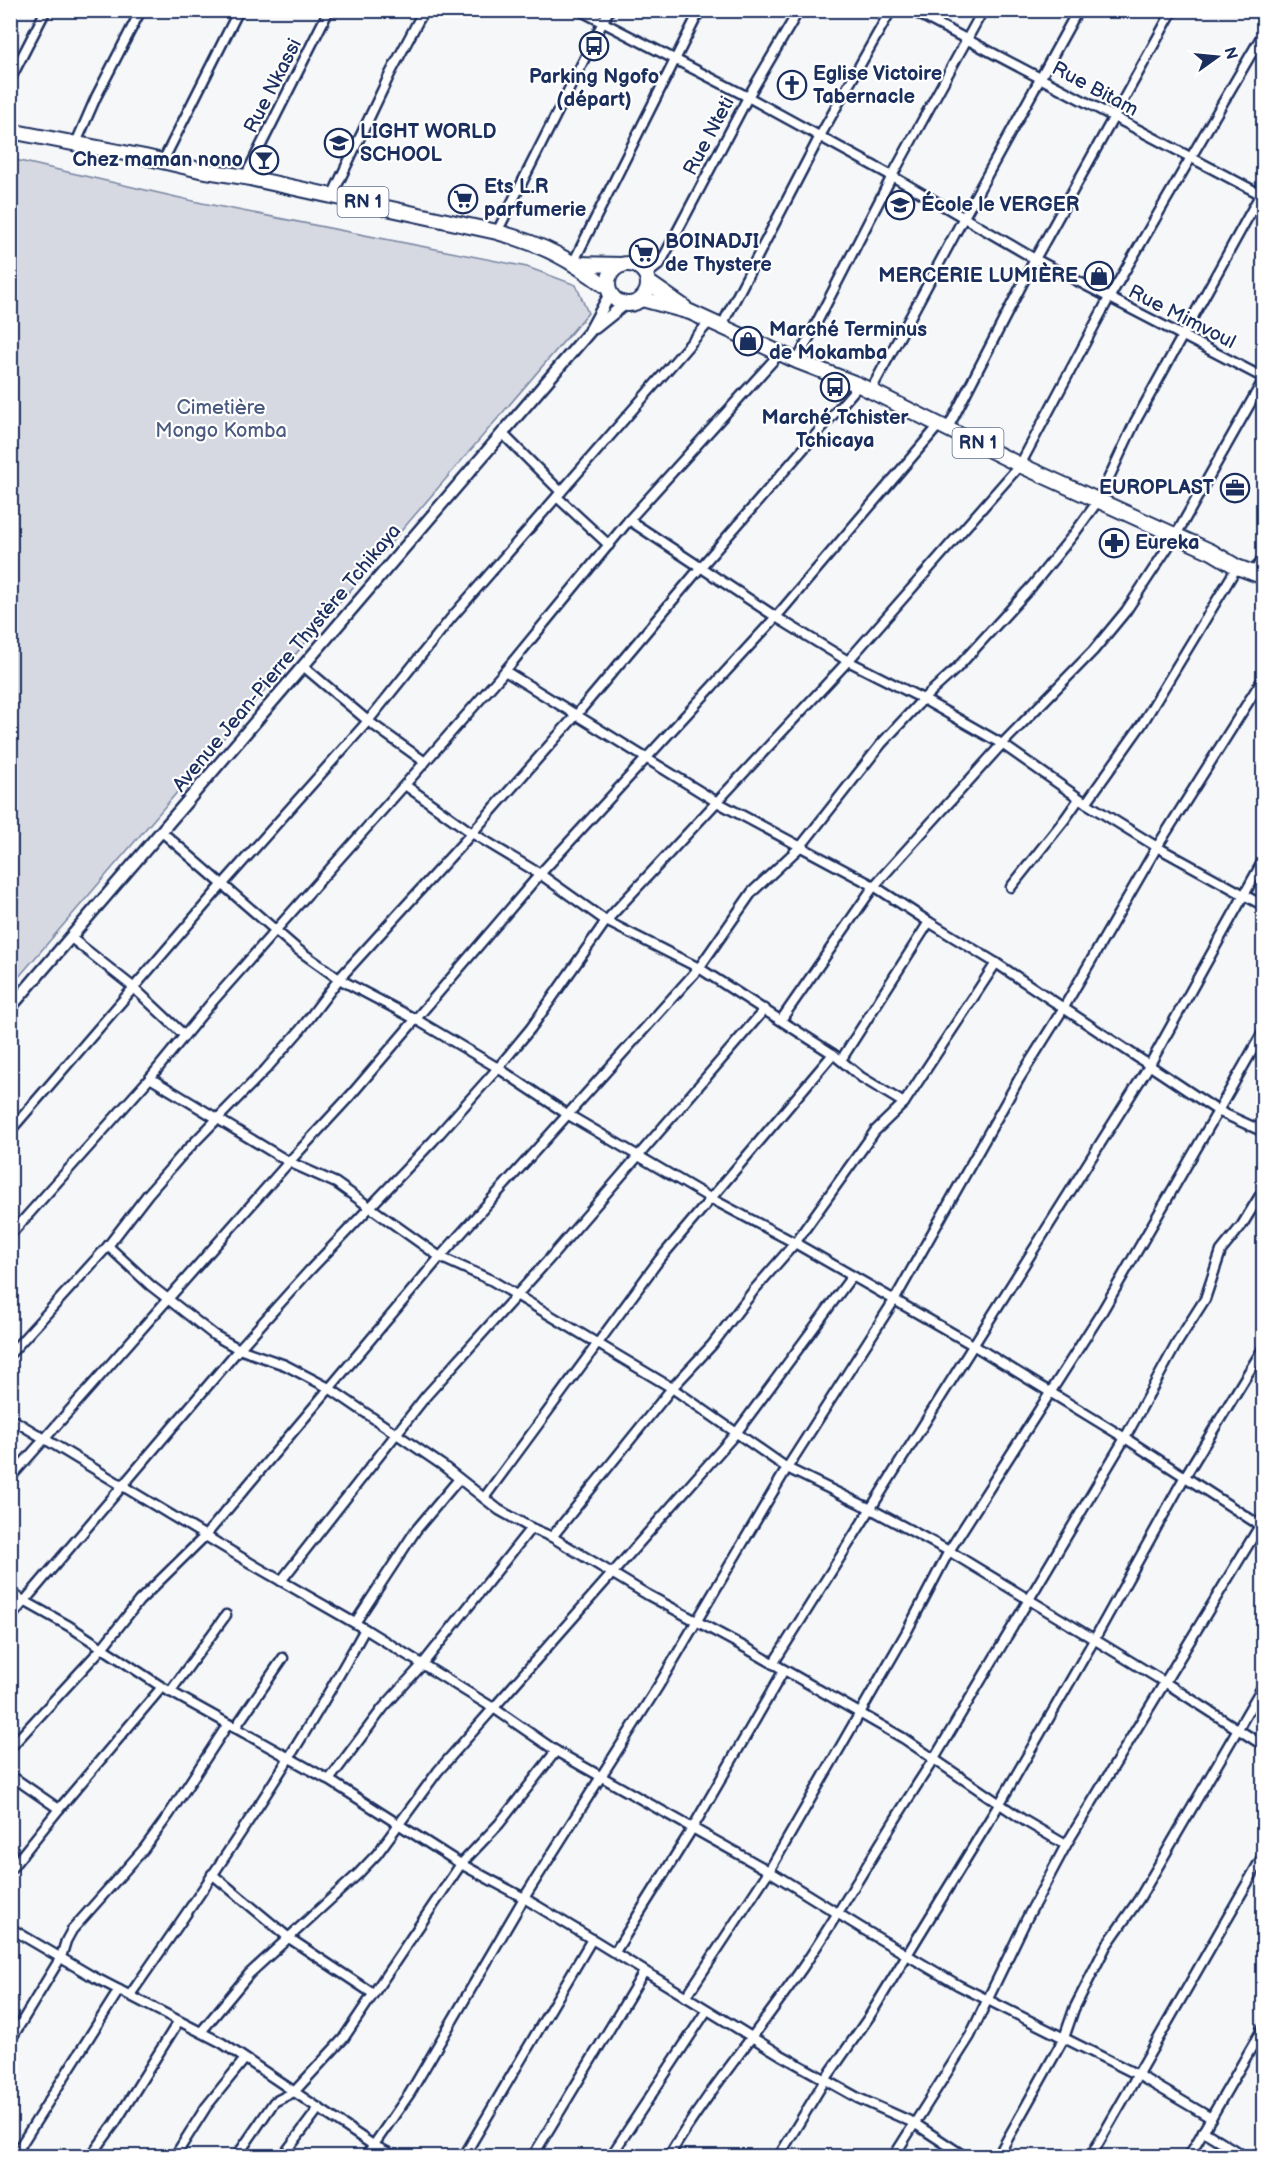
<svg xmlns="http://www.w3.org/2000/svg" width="1274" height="2167" viewBox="0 0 1274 2167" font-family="'Balsamiq Sans',sans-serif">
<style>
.green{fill:#d6d9e2;stroke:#7884a0;stroke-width:1.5}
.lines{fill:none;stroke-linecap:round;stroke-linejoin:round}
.minor-casing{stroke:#1b2f5e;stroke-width:13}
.tertiary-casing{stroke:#1b2f5e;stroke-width:15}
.trunk-casing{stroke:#1b2f5e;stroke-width:18}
.minor{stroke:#fff;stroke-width:8}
.tertiary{stroke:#fff;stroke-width:10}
.trunk{stroke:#fff;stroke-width:14}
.labels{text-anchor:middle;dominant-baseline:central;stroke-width:4.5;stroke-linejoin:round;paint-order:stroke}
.shield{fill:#fff;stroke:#5f6d8e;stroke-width:1.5}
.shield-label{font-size:18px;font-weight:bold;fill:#1b2f5e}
.poi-label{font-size:20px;font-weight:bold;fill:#1b2f5e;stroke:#fff;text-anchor:start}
.street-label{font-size:20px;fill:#1b2f5e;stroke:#fff}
.park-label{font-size:20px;fill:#4a5a7f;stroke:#fff}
</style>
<rect width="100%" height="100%" fill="#f6f7f9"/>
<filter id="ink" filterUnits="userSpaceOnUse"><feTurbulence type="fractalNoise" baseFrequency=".0167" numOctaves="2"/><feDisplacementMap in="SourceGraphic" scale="12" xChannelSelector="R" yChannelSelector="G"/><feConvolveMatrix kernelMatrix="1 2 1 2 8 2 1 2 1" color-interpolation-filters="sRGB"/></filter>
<g filter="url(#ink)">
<polygon class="green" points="11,159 202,203 527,267 576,285 588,313 11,986"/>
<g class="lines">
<g class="minor-casing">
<g id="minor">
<polyline points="579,10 748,97 892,176 1035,259 1264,378"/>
<polyline points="911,10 1264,196"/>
<polyline points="10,80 46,10"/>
<polyline points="76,143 96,97 141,10"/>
<polyline points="163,161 239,10"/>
<polyline points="245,177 329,10"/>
<polyline points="332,196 390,74 424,10"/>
<polyline points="497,232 609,10"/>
<polyline points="573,263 700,10"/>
<polyline points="646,275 660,264 748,97 799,10"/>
<polyline points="722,325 820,136 891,10"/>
<polyline points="797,361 892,176 983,10"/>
<polyline points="871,390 964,217 1078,10"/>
<polyline points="948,428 1035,259 1173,10"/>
<polyline points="502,433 561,492"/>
<polyline points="557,497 609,545"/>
<polyline points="629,520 776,617 848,661 923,699 1002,744 1086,803 1157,847 1264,906"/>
<polyline points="1254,572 1264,556"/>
<polyline points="303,666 368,721 425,762 505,671 717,802 874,886 929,922 996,963 1218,1111 1264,1132"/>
<polyline points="505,671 629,520 780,353"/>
<polyline points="405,785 472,833 540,874 606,921 699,968 833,1054 861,1077 904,1103"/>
<polyline points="1086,803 1142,724 1237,567"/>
<polyline points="162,832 297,949 339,979 417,1020 498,1068 567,1114 710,1198 795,1243 973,1345 1125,1438 1264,1528"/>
<polyline points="1011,887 1065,819 1079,799"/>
<polyline points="70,937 133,987 184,1035"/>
<polyline points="781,1020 874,886 1002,744 1093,651 1126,611 1176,535 1264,379"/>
<polyline points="841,1060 929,922"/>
<polyline points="150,1078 289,1162 336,1183 440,1257 491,1280 672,1388 787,1468 869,1508 949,1551 1166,1683 1264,1746"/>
<polyline points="10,1131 223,884 368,721 452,617 710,321"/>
<polyline points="10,1235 150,1078 212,1002 425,762"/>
<polyline points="108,1246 150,1285 214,1335 239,1349 285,1365 329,1388 442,1465 499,1510 531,1528 552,1537 648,1595 748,1649 903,1738 1025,1821 1066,1845"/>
<polyline points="10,1354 108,1246 148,1194 182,1155 266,1069 301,1029 339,979 472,833 577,714 700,568 859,385"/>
<polyline points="10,1418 257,1567 365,1629 495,1709 556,1751 584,1767 769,1871 863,1929 958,1985 1138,2075 1211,2118"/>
<polyline points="10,1478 289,1162 350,1096 540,874 776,617 940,424"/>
<polyline points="484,1498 659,1260 833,1054"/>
<polyline points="552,1537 672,1388 712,1345 754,1290 795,1243 875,1131 904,1103 996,963"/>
<polyline points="281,1581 426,1396 551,1257 765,1009"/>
<polyline points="10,1593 69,1626 162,1687 329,1780 461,1864 524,1898 592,1939 781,2055 858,2098 914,2123 964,2156"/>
<polyline points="10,1618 239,1349 309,1271 433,1141 498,1068 531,1028 606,921 848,661 1020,465 1109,298 1264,32"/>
<polyline points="355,1623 416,1530 459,1479"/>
<polyline points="773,1664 1149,1066 1264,859"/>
<polyline points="170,1692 226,1615"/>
<polyline points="235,1728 283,1658"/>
<polyline points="10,1748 102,1648 139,1601 205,1536 440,1257 699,968 752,892 801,846 882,743 923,699 957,668 1032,586 1074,534 1098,501 1135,422 1264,188"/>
<polyline points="10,1775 59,1809"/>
<polyline points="329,1780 383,1708 422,1665 531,1528"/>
<polyline points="10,1870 59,1809 162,1687"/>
<polyline points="212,1874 289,1938 372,1993"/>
<polyline points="10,1928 90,1975 222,2043 373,2145 395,2156"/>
<polyline points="615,1952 692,1829 784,1670"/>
<path d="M130,1995C213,1876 295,1756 365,1629"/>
<polyline points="686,1997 769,1871 906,1633 949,1551 1103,1310 1218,1111 1264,1030"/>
<polyline points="201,2032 249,1974 358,1874 377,1854 438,1771 737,1432 852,1276"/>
<polyline points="10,2041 61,1957 66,1941 72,1930 143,1850 168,1816 228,1724"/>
<polyline points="1203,2131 1244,2156"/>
<polyline points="14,2156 119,1990"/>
<polyline points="91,2156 115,2123 178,2022"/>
<polyline points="175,2156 206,2107 244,2060"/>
<polyline points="237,2156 274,2102 294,2092 343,2039 461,1864 499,1824 556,1751"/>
<polyline points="283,2156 319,2108"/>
<polyline points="366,2156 410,2093 524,1898 659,1685 787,1468 895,1299 1019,1079 1063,1009 1157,847 1264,677"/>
<polyline points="464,2156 592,1939"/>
<polyline points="533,2156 644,1972"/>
<polyline points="611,2156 707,2010"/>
<path d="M669,2156C708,2090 759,2031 803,1967C849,1899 888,1827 934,1759L1125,1438L1177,1343L1205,1299L1221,1251L1242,1225L1264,1189"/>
<polyline points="779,2156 825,2080 869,2017 1000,1803 1094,1640 1184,1478 1264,1347"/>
<polyline points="894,2156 970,2036 1026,1920 1066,1845 1264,1519"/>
<polyline points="998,2156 1064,2038 1074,2009 1106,1946 1139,1899 1264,1684"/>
<polyline points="1091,2156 1264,1854"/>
<polyline points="1189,2156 1264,2026"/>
</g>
</g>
<g class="tertiary-casing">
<g id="tertiary">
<polyline points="595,328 625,304"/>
<polyline points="10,1008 590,331 610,294"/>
</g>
</g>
<g class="trunk-casing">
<g id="trunk">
<path d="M10,131L145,157L200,170L245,177L497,232C544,245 570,259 608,288"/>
<circle cx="628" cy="284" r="20"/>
<polyline points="576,264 622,265"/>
<polyline points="648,282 684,307"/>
<polyline points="642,299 690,312 797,361 859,385 1020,465 1212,552 1237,567 1264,577"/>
</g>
</g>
<use href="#minor" class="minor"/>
<use href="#tertiary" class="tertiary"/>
<use href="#trunk" class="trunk"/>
</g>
</g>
<defs>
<g id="bus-ring" transform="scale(1.5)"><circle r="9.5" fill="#fff" stroke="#1b2f5e" stroke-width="1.5"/><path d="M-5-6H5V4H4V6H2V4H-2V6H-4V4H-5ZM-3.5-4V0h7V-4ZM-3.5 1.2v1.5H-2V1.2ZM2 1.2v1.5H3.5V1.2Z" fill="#1b2f5e"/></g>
<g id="church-ring" transform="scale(1.5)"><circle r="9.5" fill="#fff" stroke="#1b2f5e" stroke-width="1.5"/><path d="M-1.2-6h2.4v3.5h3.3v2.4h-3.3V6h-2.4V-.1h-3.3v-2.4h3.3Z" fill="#1b2f5e"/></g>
<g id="school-ring" transform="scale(1.5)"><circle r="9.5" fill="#fff" stroke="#1b2f5e" stroke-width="1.5"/><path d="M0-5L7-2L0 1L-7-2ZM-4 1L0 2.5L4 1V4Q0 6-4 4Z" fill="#1b2f5e"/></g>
<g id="bar-ring" transform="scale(1.5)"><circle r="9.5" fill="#fff" stroke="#1b2f5e" stroke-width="1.5"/><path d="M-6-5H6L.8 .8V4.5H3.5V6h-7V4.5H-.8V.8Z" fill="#1b2f5e"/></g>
<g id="supermarket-ring" transform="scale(1.5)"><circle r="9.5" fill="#fff" stroke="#1b2f5e" stroke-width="1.5"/><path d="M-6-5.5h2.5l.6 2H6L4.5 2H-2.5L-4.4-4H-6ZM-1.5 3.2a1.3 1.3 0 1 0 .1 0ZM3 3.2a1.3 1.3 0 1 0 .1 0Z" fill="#1b2f5e"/></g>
<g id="shop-ring" transform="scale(1.5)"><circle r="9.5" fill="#fff" stroke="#1b2f5e" stroke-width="1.5"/><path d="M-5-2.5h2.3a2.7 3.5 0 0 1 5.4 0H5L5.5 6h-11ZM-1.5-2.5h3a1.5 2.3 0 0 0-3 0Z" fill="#1b2f5e"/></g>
<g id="office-ring" transform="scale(1.5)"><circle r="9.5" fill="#fff" stroke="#1b2f5e" stroke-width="1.5"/><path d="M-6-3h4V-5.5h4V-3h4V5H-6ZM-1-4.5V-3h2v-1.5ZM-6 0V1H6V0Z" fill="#1b2f5e"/></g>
<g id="pharmacy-ring" transform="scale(1.5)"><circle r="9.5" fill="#fff" stroke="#1b2f5e" stroke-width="1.5"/><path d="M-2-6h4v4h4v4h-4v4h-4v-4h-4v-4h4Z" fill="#1b2f5e"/></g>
</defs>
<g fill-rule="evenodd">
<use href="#bus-ring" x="594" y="46"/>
<use href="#church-ring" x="792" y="85"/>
<use href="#school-ring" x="339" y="143"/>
<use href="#bar-ring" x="264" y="160"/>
<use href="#supermarket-ring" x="463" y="199"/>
<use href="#school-ring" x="900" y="205"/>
<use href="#supermarket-ring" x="644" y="253"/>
<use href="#shop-ring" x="1099" y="276"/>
<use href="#shop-ring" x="748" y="341"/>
<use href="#bus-ring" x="835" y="387"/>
<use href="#office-ring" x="1235" y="488"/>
<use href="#pharmacy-ring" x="1114" y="543"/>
</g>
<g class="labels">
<g class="shield">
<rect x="337.5" y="187" width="51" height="30" rx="4.5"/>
<rect x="952.5" y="428" width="51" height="30" rx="4.5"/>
</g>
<g class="shield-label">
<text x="363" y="202">RN 1</text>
<text x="978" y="443">RN 1</text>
</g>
<g class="poi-label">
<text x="813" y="74">Eglise Victoire<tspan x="813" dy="23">Tabernacle</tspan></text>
<text x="594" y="77" text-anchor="middle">Parking Ngofo<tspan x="594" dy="23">(départ)</tspan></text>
<text x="360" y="132">LIGHT WORLD<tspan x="360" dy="23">SCHOOL</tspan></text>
<text x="243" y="160" text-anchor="end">Chez maman nono</text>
<text x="484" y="187">Ets L.R<tspan x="484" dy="23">parfumerie</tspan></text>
<text x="921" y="205">École le VERGER</text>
<text x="665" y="242">BOINADJI<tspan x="665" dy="23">de Thystere</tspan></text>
<text x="1078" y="276" text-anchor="end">MERCERIE LUMIÈRE</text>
<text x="769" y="330">Marché Terminus<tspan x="769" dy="23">de Mokamba</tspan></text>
<text x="835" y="418" text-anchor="middle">Marché Tchister<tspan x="835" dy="23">Tchicaya</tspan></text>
<text x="1214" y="488" text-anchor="end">EUROPLAST</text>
<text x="1135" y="543">Eureka</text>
</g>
<g class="street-label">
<text transform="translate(273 86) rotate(-63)">Rue Nkassi</text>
<text transform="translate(1095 89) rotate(28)">Rue Bitam</text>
<text transform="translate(709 136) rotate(-62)">Rue Nteti</text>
<text transform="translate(1182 317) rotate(27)">Rue Mimvoul</text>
<text transform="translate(287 658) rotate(-50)">Avenue Jean-Pierre Thystère Tchikaya</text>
</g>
<g class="park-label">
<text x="221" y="408">Cimetière<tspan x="221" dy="23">Mongo Komba</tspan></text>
</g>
</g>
<rect width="1274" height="2167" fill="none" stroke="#fff" stroke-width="36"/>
<rect x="18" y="18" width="1238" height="2131" fill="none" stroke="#1b2f5e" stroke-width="2" filter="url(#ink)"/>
<g transform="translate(1217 57) rotate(75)" stroke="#ffffff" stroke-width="4.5" paint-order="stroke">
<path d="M0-4.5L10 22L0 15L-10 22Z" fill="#1b2f5e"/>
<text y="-9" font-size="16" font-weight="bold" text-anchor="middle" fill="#1b2f5e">N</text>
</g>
</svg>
